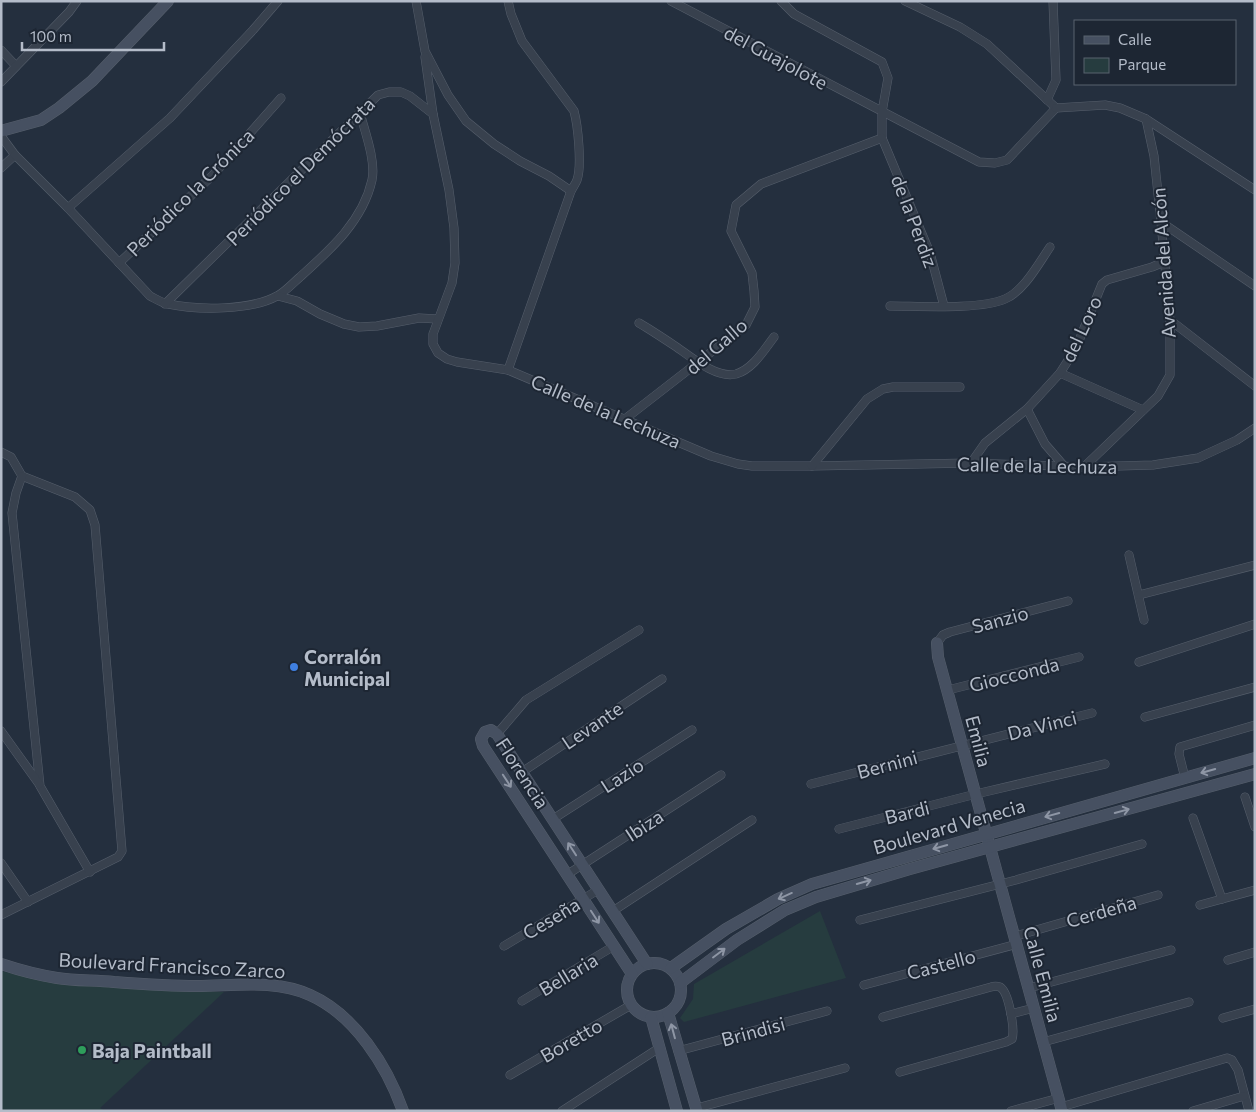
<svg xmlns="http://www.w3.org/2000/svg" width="1256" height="1112" viewBox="0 0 1256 1112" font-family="Commissioner,sans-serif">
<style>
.green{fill:#263c3f}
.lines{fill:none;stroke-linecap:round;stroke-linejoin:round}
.street-casing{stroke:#565f6c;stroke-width:9}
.secondary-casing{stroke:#565f6c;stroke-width:12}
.street{stroke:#38414e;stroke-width:8}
.secondary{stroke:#465061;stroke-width:11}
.oneway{stroke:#8e96a5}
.shop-dot{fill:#3f7fe0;stroke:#1d2633;stroke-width:2}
.leisure-dot{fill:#2e9e5b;stroke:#1d2633;stroke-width:2}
.labels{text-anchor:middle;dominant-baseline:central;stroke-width:4;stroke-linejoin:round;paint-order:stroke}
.street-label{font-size:19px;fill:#b4bcc9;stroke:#1d2633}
.poi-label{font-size:19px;font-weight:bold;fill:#b4bcc9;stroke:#1d2633;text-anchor:start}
</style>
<rect width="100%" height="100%" fill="#242f3e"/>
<g class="green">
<polygon points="820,911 846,978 684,1022 680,1018 693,999 694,984"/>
<polygon points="1,971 67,985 224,992 100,1108 105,1111 1,1111"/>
</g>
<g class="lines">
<g class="street-casing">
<g id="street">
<polyline points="416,1 425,51 448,95 466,121 494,144 520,161 549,176 571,191"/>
<polyline points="671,1 979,162 995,163 1007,160 1056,108"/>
<polyline points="781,1 794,14 882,62 888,78 882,112 882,138 930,253 944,306"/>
<polyline points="905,1 960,27 987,44 1056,108"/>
<polyline points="1,50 16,66"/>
<polyline points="425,57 433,114"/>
<polyline points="1,82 69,12 77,1"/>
<polyline points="1047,100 1056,80 1053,1"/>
<polyline points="1056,108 1105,105 1120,108 1146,119 1255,190"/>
<polyline points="1,136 15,155 1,168"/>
<path d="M15,155L68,208L150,296C156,299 162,303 168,304C197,310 250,311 277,296C285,292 293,283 300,277C330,250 363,221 372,180C376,161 365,132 360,113"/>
<polyline points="68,208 170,118 253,30 278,1"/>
<polyline points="1161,222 1255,286"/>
<polyline points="119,263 213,175 281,98"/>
<polyline points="278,296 297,301 320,314 344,324 359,327 377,326 419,318 438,319"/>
<polyline points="165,304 378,95 389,92 401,92 410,96 433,114 449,190 454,228 455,263 452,283 433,334 433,344 438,353 447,359 457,362 508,370 711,456 738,464 752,466 812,466 971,463 1084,467 1153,465 1198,458 1237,440 1255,428"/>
<path d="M890,306C919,306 980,310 1005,299C1024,291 1039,263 1050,247"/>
<polyline points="1170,320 1255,386"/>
<path d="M639,323C651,330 663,338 675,346C690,356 716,379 736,374C753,369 764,350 774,337"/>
<path d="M508,370L571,191C573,187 576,183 577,180C582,166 578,126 574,111L522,41L511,14L508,1"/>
<polyline points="1060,373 1143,410"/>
<polyline points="1027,409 1045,444 1064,466"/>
<polyline points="625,419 746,325 755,307 754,291 752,273 731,231 736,205 761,184 882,138"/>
<polyline points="1,452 11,457 22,476 75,497 90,510 95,525 122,851 118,857 1,915"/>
<polyline points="971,463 985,443 1027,409 1060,373 1076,348 1102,284 1107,280 1152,267 1164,262"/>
<polyline points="812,466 867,399 883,389 893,387 960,387"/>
<polyline points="1084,467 1158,396 1170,375 1170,320 1161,222 1154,156 1146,119"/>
<polyline points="22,476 16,493 12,513 40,786 90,872"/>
<polyline points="1129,555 1144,620"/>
<polyline points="1139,595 1255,565"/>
<polyline points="937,643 943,635 950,632 1068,601"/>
<polyline points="1139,662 1255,624"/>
<polyline points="948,690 1079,657"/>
<polyline points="1145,717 1255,687"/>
<polyline points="1,731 39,784"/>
<polyline points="497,734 526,700 639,630"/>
<polyline points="522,772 662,679"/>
<polyline points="1185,778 1179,754 1180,747 1255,725"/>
<polyline points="811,784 1092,713"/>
<polyline points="1245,797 1255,827"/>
<polyline points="1193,818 1222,899"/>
<polyline points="553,819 692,730"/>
<polyline points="839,829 976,794 1105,764"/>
<polyline points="1,863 28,902"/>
<polyline points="568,874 721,775"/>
<polyline points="1200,905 1255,890"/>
<polyline points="613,911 752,820"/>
<polyline points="860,920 1016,880 1142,844"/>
<polyline points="1016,936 1158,895"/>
<polyline points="504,946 598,890"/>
<polyline points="1228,960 1255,952"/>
<polyline points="864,985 1017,944"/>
<polyline points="1029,988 1171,950"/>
<polyline points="522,1001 614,946"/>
<polyline points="1011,1014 1034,1008"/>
<path d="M883,1017L991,987C994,986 997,986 1000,987C1009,992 1015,1030 1012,1039L1006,1042L900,1072"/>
<polyline points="1223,1018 1255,1009"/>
<polyline points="1043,1042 1189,1002"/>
<polyline points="678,1051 827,1011"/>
<polyline points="510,1075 631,1005"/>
<polyline points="1061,1107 1227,1058 1232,1060 1238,1070 1249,1111"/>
<polyline points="697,1108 845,1068"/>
<polyline points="562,1111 659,1048"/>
<polyline points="1011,1111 1059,1098"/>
<polyline points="1193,1111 1244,1096"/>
</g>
</g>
<g class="secondary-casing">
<g id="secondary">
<polyline points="1,131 41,120 59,108 92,81 168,1"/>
<polyline points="937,643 938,657 1062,1111"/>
<circle cx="654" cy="990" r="27"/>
<path d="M1,964C19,970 38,975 57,978C75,981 95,980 114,982C141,984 169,986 197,986C234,986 275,979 310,995C355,1015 387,1066 403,1111"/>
<polyline points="671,968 726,929 778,899 812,884 1255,758"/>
<polyline points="632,974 483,746 481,739 485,732 491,730 497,734 647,964"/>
<polyline points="680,983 737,940 785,910 816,897 910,869 1255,774"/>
<polyline points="668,1013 697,1111"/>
<polyline points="651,1017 677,1111"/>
</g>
</g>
<use href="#street" class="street"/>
<use href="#secondary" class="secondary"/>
</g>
<defs><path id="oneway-shaft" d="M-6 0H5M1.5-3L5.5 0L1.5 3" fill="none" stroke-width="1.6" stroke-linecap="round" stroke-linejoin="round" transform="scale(1.25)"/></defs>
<g class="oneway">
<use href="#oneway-shaft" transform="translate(1208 771) rotate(164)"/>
<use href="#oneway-shaft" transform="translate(507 781) rotate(57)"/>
<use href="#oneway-shaft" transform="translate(1122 811) rotate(-15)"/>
<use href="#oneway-shaft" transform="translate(1052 815) rotate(165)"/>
<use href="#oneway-shaft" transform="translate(940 847) rotate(164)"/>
<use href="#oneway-shaft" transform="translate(572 849) rotate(-123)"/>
<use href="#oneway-shaft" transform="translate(864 882) rotate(-16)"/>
<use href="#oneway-shaft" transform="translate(785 896) rotate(156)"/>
<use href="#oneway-shaft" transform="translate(595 917) rotate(57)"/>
<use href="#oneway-shaft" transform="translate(719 953) rotate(-37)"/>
<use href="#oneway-shaft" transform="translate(673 1031) rotate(-105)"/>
</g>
<circle class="shop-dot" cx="294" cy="667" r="5"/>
<circle class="leisure-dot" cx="82" cy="1050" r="5"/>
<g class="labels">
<g class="street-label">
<text transform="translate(776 57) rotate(28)">del Guajolote</text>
<text transform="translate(300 171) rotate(-45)">Periódico el Demócrata</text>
<text transform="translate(190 192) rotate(-45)">Periódico la Crónica</text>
<text transform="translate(915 221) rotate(69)">de la Perdiz</text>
<text transform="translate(1163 263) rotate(-94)">Avenida del Alcón</text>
<text transform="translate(1081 329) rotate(-65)">del Loro</text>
<text transform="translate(716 346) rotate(-41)">del Gallo</text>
<text transform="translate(606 411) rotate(23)">Calle de la Lechuza</text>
<text transform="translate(1037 465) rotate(1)">Calle de la Lechuza</text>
<text transform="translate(1000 619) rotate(-15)">Sanzio</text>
<text transform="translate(1014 674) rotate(-14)">Giocconda</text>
<text transform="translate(592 725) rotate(-34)">Levante</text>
<text transform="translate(1042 725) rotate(-14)">Da Vinci</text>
<text transform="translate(979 741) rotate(75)">Emilia</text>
<text transform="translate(887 764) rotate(-15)">Bernini</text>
<text transform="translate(523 773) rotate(57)">Florencia</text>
<text transform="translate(622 775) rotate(-33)">Lazio</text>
<text transform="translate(907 812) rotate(-14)">Bardi</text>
<text transform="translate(644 825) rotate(-33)">Ibiza</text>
<text transform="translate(949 826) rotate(-16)">Boulevard Venecia</text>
<text transform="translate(1101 911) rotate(-16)">Cerdeña</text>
<text transform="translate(551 918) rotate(-31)">Ceseña</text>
<text transform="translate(941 964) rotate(-15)">Castello</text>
<text transform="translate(172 965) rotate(3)">Boulevard Francisco Zarco</text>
<text transform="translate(568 974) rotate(-31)">Bellaria</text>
<text transform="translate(1043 974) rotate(75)">Calle Emilia</text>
<text transform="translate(753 1031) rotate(-15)">Brindisi</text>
<text transform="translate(571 1040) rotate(-30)">Boretto</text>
</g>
<g class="poi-label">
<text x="304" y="656">Corralón<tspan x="304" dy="22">Municipal</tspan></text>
<text x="92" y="1050">Baja Paintball</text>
</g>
</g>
<rect width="1256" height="1112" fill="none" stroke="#b4bcc9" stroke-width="5"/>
<rect x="1074" y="20" width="162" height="65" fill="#1d2633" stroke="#59626f"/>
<rect x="1084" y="36" width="25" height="8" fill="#465061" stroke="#59626f"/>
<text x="1118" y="45" font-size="15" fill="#b4bcc9">Calle</text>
<rect x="1084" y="58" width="25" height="15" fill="#263c3f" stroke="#59626f"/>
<text x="1118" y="70" font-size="15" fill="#b4bcc9">Parque</text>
<path d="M22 42v8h142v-8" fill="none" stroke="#b4bcc9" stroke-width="2.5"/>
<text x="30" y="42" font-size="15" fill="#b4bcc9" stroke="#1d2633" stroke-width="4" paint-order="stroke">100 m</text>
</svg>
